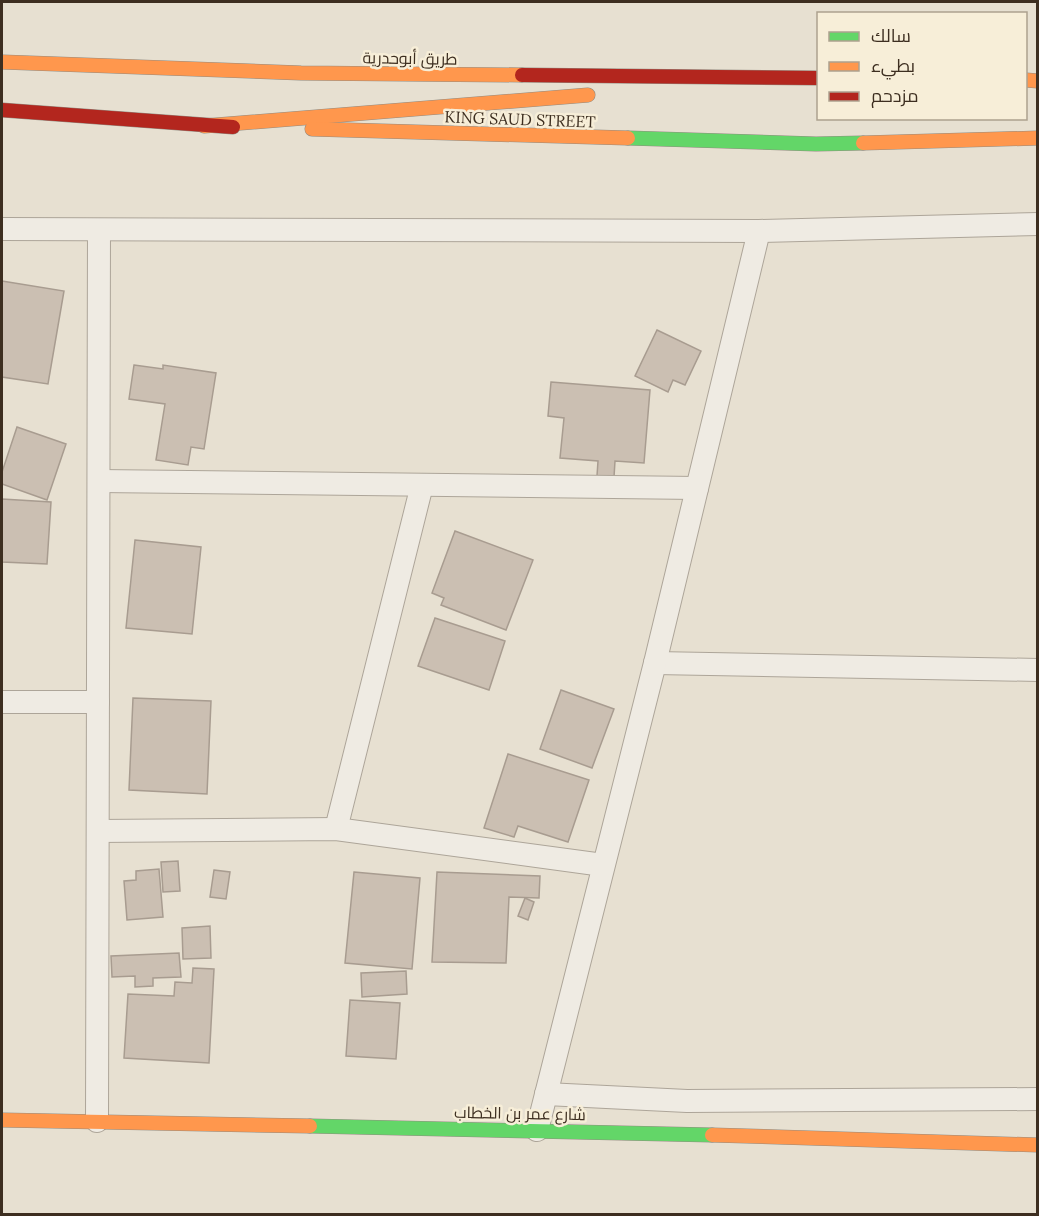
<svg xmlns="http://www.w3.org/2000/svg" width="1039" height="1216" viewBox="0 0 1039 1216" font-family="Lora,Cairo,serif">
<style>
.building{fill:#cbbfb2;stroke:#a89c90;stroke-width:1.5}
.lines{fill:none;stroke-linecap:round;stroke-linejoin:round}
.street-casing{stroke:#ada599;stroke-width:24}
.fast-casing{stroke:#928b80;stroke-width:15}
.slow-casing{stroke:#928b80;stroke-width:15}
.jam-casing{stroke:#928b80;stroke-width:15}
.street{stroke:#efebe3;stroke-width:22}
.fast{stroke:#63d668;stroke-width:14}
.slow{stroke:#ff974d;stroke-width:14}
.jam{stroke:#b3261e;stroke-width:14}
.labels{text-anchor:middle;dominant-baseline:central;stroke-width:5;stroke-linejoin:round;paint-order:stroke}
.street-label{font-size:16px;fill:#3d2e20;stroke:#f7eed8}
</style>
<rect width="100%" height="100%" fill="#e7e0d1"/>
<g class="building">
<polygon points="2,281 64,291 48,384 2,377"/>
<polygon points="657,330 701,351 685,385 673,380 668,392 635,376"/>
<polygon points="134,365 163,369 163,365 216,373 204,449 191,447 188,465 156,460 165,404 129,399"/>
<polygon points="551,382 650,390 644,463 615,461 614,477 597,476 598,461 560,458 564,418 548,416"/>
<polygon points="17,427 66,444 47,500 2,484 2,472"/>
<polygon points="2,499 51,502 47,564 2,562"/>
<polygon points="455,531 533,560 506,630 441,605 444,598 432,593"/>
<polygon points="135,540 201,547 192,634 126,628"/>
<polygon points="435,618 505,641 489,690 418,666"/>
<polygon points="561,690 614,709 592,768 540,749"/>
<polygon points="133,698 211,701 207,794 129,790"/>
<polygon points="508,754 589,780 568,842 518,826 514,837 484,828"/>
<polygon points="178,861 180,891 163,892 161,862"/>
<polygon points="159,869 163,917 127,920 124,881 136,880 136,871"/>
<polygon points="214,870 230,872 226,899 210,897"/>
<polygon points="354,872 420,878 412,969 345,963"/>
<polygon points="437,872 540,876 539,898 509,897 506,963 432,962"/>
<polygon points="525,898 534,902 528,920 518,916"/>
<polygon points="210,926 211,958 183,959 182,928"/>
<polygon points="179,953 181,977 153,978 153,986 135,987 135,976 112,977 111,956"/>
<polygon points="193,968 214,969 209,1063 124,1058 128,994 174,996 175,982 192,983"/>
<polygon points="406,971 407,994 362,997 361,973"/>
<polygon points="350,1000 400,1003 396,1059 346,1056"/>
</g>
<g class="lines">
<g class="street-casing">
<g id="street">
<polyline points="2,229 759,231 1038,224"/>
<polyline points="99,481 697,488"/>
<polyline points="655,663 1038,670"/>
<polyline points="2,702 98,702"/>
<polyline points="336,829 422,485"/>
<polyline points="98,831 336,829 603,865"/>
<polyline points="546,1094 687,1101 1038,1099"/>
<polyline points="97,1121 99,230"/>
<polyline points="537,1130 655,663 759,231"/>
</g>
</g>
<g class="fast-casing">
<g id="fast">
<polyline points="628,138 816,144 863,143"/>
<polyline points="310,1126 712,1135"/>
</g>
</g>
<g class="slow-casing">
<g id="slow">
<polyline points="2,62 301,73 522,75"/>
<polyline points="1026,80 1038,81"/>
<polyline points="204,126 588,95"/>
<polyline points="312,129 628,138"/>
<polyline points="863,143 1038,138"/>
<polyline points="2,1120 310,1126"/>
<polyline points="712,1135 1038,1145"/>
</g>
</g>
<g class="jam-casing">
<g id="jam">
<polyline points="522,75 818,78"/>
<polyline points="2,110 233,127"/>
</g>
</g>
<use href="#street" class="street"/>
<use href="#fast" class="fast"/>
<use href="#slow" class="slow"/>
<use href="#jam" class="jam"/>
</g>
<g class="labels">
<g class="street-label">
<text transform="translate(410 58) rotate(1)">طريق أبوحدرية</text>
<text transform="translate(520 119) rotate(2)">KING SAUD STREET</text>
<text transform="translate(520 1113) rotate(1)">شارع عمر بن الخطاب</text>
</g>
</g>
<rect width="1039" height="1216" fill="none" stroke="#3d2e20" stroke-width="6"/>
<rect x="817" y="12" width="210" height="108" fill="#f7eed8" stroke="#ada18e" stroke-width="1.5"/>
<rect x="829" y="32" width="30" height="9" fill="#63d668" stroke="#ada18e" stroke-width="1.5"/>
<text x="871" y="42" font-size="18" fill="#3d2e20">سالك</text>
<rect x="829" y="62" width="30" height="9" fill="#ff974d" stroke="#ada18e" stroke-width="1.5"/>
<text x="871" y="72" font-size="18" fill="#3d2e20">بطيء</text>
<rect x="829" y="92" width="30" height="9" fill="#b3261e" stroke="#ada18e" stroke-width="1.5"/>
<text x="871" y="102" font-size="18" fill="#3d2e20">مزدحم</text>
</svg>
